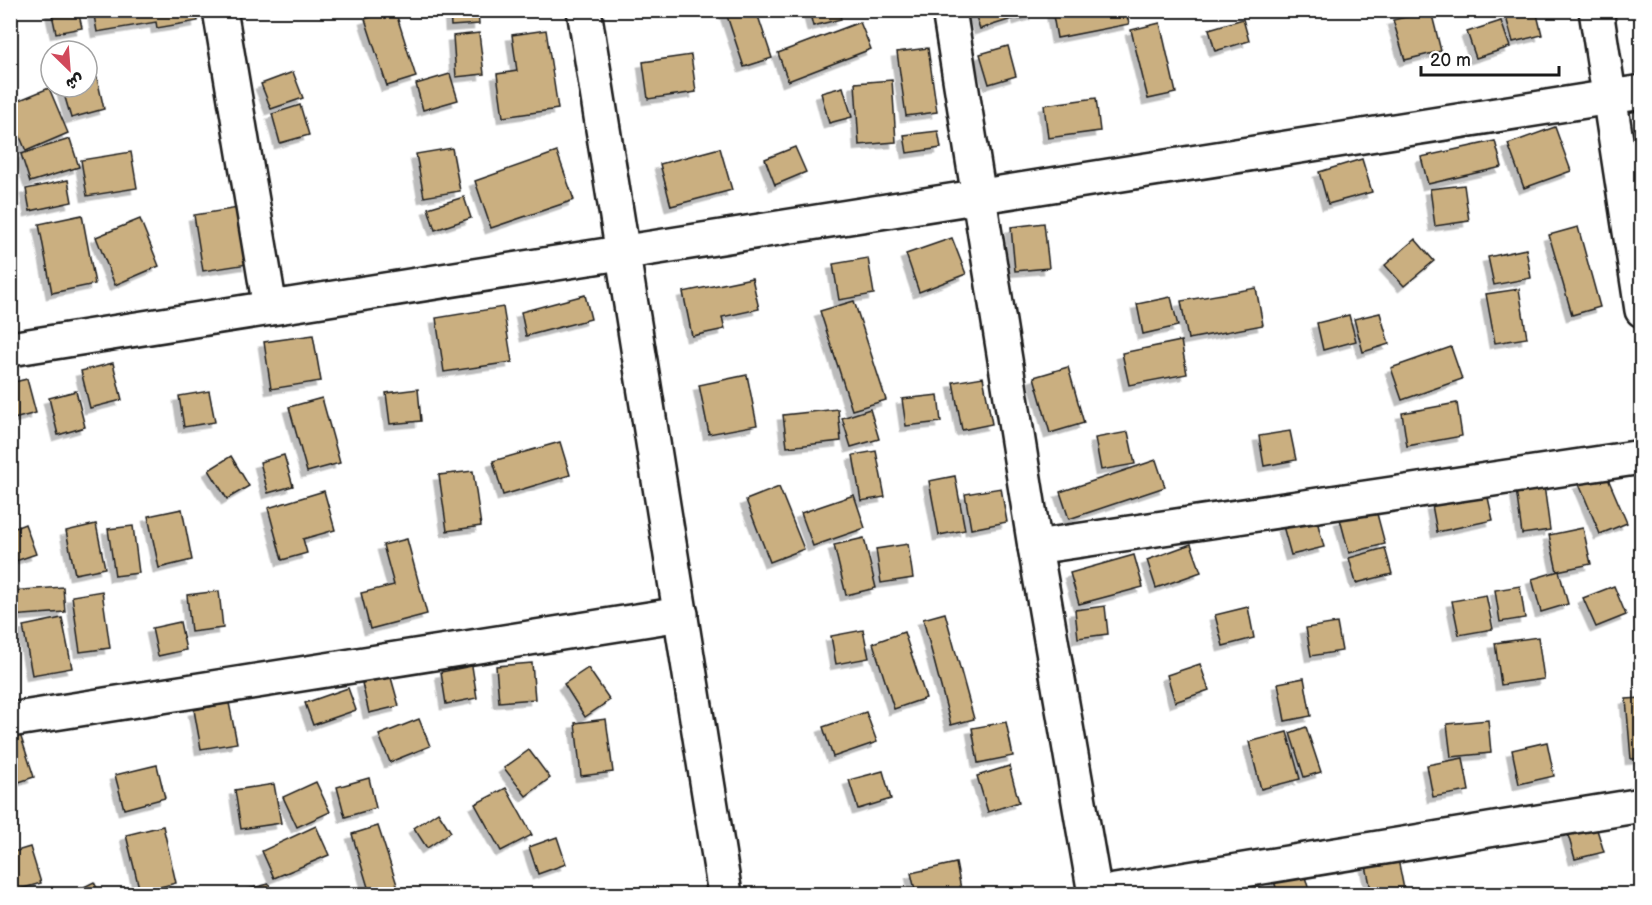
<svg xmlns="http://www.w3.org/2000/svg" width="1652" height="905" viewBox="0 0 1652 905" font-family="'Balsamiq Sans','Playpen Sans Arabic',sans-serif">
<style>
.building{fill:#caaf80;stroke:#1c1c1c;stroke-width:1.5;filter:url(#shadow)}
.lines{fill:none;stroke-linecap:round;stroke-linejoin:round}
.minor-casing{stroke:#1c1c1c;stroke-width:38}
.minor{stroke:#fff;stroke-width:33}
</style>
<defs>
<filter id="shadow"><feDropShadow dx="-5.5" dy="5.5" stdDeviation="0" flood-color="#0004"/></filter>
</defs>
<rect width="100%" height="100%" fill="#fff"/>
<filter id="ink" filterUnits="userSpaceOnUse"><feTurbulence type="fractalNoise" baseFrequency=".0167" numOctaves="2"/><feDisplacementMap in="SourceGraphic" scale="12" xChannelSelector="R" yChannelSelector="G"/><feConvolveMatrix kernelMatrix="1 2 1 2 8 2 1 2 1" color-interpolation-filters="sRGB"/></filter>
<g filter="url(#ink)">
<g class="building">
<polygon points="51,10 78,10 82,28 56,33"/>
<polygon points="93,10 196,10 198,21 157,28 156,22 97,32"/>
<polygon points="391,10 395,10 416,77 387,86 365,19"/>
<polygon points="450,10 478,10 479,24 451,26"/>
<polygon points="725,10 756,10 772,58 744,67"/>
<polygon points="809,10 839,10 841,19 813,26"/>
<polygon points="974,10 1012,10 1015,18 980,29"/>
<polygon points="1016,10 1034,10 1035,14 1019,19"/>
<polygon points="1052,10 1126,10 1129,24 1057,38"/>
<polygon points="1504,10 1536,10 1542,35 1513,42"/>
<polygon points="1431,11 1441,51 1405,60 1393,20"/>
<polygon points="1243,19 1249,41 1215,51 1209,29"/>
<polygon points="1501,21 1510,47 1476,58 1467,32"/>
<polygon points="860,22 871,49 788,81 778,53"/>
<polygon points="1160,23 1176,93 1148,99 1131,30"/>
<polygon points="546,30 558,109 503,117 497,74 517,71 512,35"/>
<polygon points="479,33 484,74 456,77 453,36"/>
<polygon points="1008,46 1016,76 989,84 980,54"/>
<polygon points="928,48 937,112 906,116 897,52"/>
<polygon points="691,55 696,92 648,99 643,62"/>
<polygon points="293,72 303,98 271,109 261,84"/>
<polygon points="450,74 458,100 423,110 416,84"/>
<polygon points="97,78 104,109 71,118 62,87 87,87 87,80"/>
<polygon points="892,80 896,142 859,145 855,83"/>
<polygon points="843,87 852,117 829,123 821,93"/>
<polygon points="49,88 68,133 26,151 10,113 10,104"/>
<polygon points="1096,98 1100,131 1048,138 1044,105"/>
<polygon points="300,105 309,135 280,143 272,114"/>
<polygon points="1555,127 1571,171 1524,188 1508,144"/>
<polygon points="938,131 941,148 907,153 904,135"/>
<polygon points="70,139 79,167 30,182 21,154"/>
<polygon points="1495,141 1502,167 1428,184 1421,157"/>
<polygon points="795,147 806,172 775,185 765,159"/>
<polygon points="452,148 460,191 424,197 416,154"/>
<polygon points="720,148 732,190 671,206 660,164"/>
<polygon points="131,152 137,188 87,196 81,160"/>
<polygon points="557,152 574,200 491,228 475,181"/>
<polygon points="1362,159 1372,192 1328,204 1319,172"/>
<polygon points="68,180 72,202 30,211 26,189"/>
<polygon points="1464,185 1469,221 1435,226 1430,189"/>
<polygon points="464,197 471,218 435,230 428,208"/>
<polygon points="238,208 248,264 203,271 194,215"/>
<polygon points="82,215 95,284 52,293 39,224"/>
<polygon points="140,219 159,266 115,285 96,237"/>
<polygon points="1044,223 1049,268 1015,271 1011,227"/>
<polygon points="1578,227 1600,307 1572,315 1549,235"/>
<polygon points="952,238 966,274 919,292 906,254"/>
<polygon points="1415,239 1434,261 1404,286 1385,265"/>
<polygon points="1526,249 1531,278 1494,285 1488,257"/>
<polygon points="868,258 874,294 839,300 833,264"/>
<polygon points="752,278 759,309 722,317 725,329 692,336 683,292"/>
<polygon points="1256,288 1263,325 1188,339 1181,301"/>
<polygon points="1519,289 1527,338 1495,343 1486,294"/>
<polygon points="585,295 591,319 526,336 521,312"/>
<polygon points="1171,297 1178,326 1143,334 1137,304"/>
<polygon points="854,301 886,400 852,410 820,311"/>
<polygon points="503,307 512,362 444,372 436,318"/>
<polygon points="1380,313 1389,344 1363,352 1354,319"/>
<polygon points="1349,315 1356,341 1323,350 1317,323"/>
<polygon points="313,335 321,381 271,389 264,342"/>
<polygon points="1181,341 1187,374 1129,385 1122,353"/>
<polygon points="1451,347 1462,379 1402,400 1391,368"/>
<polygon points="113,363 122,400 90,408 81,371"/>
<polygon points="1068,367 1084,423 1050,433 1034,377"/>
<polygon points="747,375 757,425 709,434 699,385"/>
<polygon points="983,377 992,424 962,430 953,382"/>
<polygon points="27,379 36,413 10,420 10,383"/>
<polygon points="418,389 421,421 390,424 386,393"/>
<polygon points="76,391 85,427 58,435 49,398"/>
<polygon points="209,391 215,422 184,427 179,396"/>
<polygon points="938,395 941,422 906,426 902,399"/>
<polygon points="322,398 340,463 307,472 289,407"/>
<polygon points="1457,403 1462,436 1407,446 1402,413"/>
<polygon points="838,409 841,441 787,447 783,415"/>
<polygon points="870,409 879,439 851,447 842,418"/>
<polygon points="1290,431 1296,460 1264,466 1259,436"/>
<polygon points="1128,432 1135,464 1101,470 1095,438"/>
<polygon points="560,442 570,475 503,495 493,461"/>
<polygon points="876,451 885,497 861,501 853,455"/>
<polygon points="284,455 293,486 268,493 260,462"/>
<polygon points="231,456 249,486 227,499 209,470"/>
<polygon points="1156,460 1165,487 1069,519 1060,492"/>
<polygon points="473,471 481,526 447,531 439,475"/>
<polygon points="1606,474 1627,523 1600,534 1579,484"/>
<polygon points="955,476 965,530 939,535 929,481"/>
<polygon points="1544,485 1550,530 1522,534 1516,489"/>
<polygon points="779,487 804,549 770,562 746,500"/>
<polygon points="1001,488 1007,522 971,529 965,494"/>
<polygon points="324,491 335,530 303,539 307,553 282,560 268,508"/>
<polygon points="1487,493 1493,520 1437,532 1432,505"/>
<polygon points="854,495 865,528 813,546 801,513"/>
<polygon points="182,509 192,560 159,568 148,516"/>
<polygon points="1376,510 1385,544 1349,553 1340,519"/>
<polygon points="1316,517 1324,547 1291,555 1283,526"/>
<polygon points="25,524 36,554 10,563 10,530"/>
<polygon points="96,524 105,568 75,574 66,531"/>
<polygon points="133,526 139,573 115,576 108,529"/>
<polygon points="1583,528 1591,564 1557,571 1549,535"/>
<polygon points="864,538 876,588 846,595 834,545"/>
<polygon points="407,539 427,614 370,629 361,593 394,585 383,545"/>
<polygon points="908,544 913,578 881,583 876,549"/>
<polygon points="1191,544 1201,572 1156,588 1147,560"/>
<polygon points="1385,548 1392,574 1356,583 1349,558"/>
<polygon points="1134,555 1143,587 1079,604 1070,573"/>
<polygon points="1559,571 1568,604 1541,612 1532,579"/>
<polygon points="1520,586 1525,618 1500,622 1495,590"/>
<polygon points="1614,586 1626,615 1596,627 1583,598"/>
<polygon points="63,587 65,612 10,616 10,591"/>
<polygon points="102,591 110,648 80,652 72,596"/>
<polygon points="219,591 223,628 191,632 187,595"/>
<polygon points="1486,595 1493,629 1459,635 1452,601"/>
<polygon points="1105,606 1108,634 1078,638 1075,610"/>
<polygon points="1248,607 1254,638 1223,646 1215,615"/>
<polygon points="945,613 974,719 951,725 923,619"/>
<polygon points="62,618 72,668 32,675 23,626"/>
<polygon points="180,622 186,650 158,656 152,628"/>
<polygon points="1337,623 1342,651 1311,656 1306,628"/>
<polygon points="863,630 869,658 836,664 831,636"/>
<polygon points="904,632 926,698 894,709 873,643"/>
<polygon points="1538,637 1544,679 1501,685 1495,643"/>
<polygon points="532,663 535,699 499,702 496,666"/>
<polygon points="1200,664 1209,690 1175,702 1167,675"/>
<polygon points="472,666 477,698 446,704 441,672"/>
<polygon points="588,668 610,700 585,717 564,684"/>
<polygon points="390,674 399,706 369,713 362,683"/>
<polygon points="1304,678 1311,716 1285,721 1278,683"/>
<polygon points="348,688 356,710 313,725 305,703"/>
<polygon points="1642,698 1642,758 1631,759 1626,699"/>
<polygon points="229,703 237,743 201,749 194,710"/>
<polygon points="866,712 877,742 833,757 823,727"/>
<polygon points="419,719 430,746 390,762 379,735"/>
<polygon points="606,719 613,772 581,776 575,723"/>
<polygon points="1488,720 1491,753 1451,757 1447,724"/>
<polygon points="1006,722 1013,756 978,763 972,728"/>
<polygon points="1306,727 1321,772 1304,777 1290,733"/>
<polygon points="18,728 34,777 10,785 10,731"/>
<polygon points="1287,732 1300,779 1261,789 1249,742"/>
<polygon points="1547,742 1554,776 1519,784 1512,750"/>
<polygon points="529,750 550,778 526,796 504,768"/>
<polygon points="1463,758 1469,791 1433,797 1427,765"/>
<polygon points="157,765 165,798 124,809 115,775"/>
<polygon points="1009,766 1019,802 988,812 977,776"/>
<polygon points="883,771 891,799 858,809 849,780"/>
<polygon points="369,778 376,808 345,817 337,787"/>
<polygon points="316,782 330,812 297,827 283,797"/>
<polygon points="274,784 281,823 241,829 235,790"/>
<polygon points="506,788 532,835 501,851 475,804"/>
<polygon points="438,812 451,832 427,848 414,828"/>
<polygon points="1594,820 1604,852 1575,859 1566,828"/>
<polygon points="163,826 176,883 140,892 126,835"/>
<polygon points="316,826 329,855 274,878 262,851"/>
<polygon points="378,826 400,894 370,894 352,834"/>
<polygon points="557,837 566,864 538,874 529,847"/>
<polygon points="30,847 41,883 10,892 10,853"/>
<polygon points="1398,859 1405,894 1372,894 1366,866"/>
<polygon points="956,863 962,894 916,894 911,873"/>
<polygon points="1304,873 1310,894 1278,894 1274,881"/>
<polygon points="94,882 100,894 70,894"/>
<polygon points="1250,883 1253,894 1217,894 1216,890"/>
<polygon points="269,884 272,894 228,894"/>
</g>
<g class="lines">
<g class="minor-casing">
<g id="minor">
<polyline points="220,10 270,308"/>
<polyline points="584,10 725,894"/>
<polyline points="949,10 1035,547 1095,894"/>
<polyline points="1596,10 1642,310"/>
<polyline points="10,349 1642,92"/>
<polyline points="1035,547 1642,457"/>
<polyline points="10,720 681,614"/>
<polyline points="1097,894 1642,805"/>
</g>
</g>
<use href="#minor" class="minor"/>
</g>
</g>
<rect width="1652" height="905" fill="none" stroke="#fff" stroke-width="36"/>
<rect x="18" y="18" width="1616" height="869" fill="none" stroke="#1c1c1c" stroke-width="2" filter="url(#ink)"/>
<g transform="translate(69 69) rotate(155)"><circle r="28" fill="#ffffff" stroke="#a4a4a4" stroke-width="1.5"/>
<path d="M0-4.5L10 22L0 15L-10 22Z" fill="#d1495b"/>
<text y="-9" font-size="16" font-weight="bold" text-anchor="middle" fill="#1c1c1c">ش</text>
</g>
<path d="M1421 66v9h138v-9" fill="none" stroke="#1c1c1c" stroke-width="3"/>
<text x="1430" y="66" font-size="18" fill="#1c1c1c" stroke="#ffffff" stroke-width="4.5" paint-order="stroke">20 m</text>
</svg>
